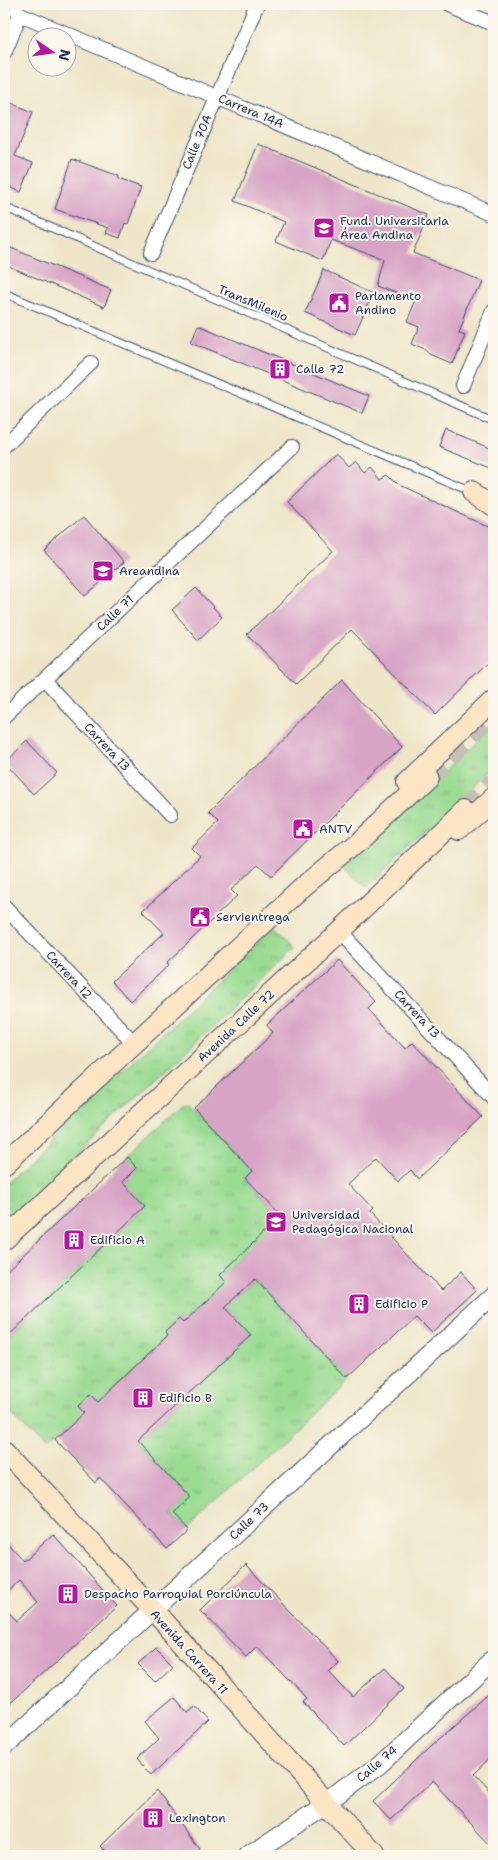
<svg xmlns="http://www.w3.org/2000/svg" width="498" height="1860" viewBox="0 0 498 1860" font-family="'Shantell Sans',sans-serif">
<style>
.grass{fill:url(#grass-tufts);stroke:#5a8578}
.building{fill:#d8a4c6}
.lines{fill:none;stroke-linecap:round;stroke-linejoin:round}
.secondary-tunnel{stroke:#c5c1b4;stroke-width:20;stroke-dasharray:20 10;stroke-linecap:butt}
.service-casing{stroke:#3b4a6e;stroke-width:9}
.minor-casing{stroke:#3b4a6e;stroke-width:16}
.tertiary-casing{stroke:#3b4a6e;stroke-width:20}
.secondary-casing{stroke:#3b4a6e;stroke-width:22}
.service{stroke:#fff;stroke-width:7}
.minor{stroke:#fff;stroke-width:14}
.tertiary{stroke:#fff;stroke-width:18}
.secondary{stroke:#fce5c4;stroke-width:20}
.labels{text-anchor:middle;dominant-baseline:central;stroke-width:4;stroke-linejoin:round;paint-order:stroke}
.street-label{font-size:12px;fill:#1b2f5e;stroke:#fbf7ec}
.poi-label{font-size:12px;fill:#1b2f5e;stroke:#fbf7ec;text-anchor:start}
</style>
<defs>
<pattern id="grass-tufts" width="24" height="20" patternUnits="userSpaceOnUse" patternTransform="scale(1.25)"><rect width="24" height="20" fill="#9adb92"/><path d="M3 7l-1-3M5 7V3M7 7l1-3M15 17l-1-3M17 17v-4M19 17l1-3" fill="none" stroke="#84bc80"/></pattern>
</defs>
<rect width="100%" height="100%" fill="#fbf7ec"/>
<filter id="ink" filterUnits="userSpaceOnUse"><feTurbulence type="fractalNoise" baseFrequency=".02" numOctaves="2"/><feDisplacementMap in="SourceGraphic" scale="10" xChannelSelector="R" yChannelSelector="G"/><feConvolveMatrix kernelMatrix="1 2 1 2 8 2 1 2 1" color-interpolation-filters="sRGB"/></filter>
<filter id="wash" filterUnits="userSpaceOnUse"><feTurbulence type="fractalNoise" baseFrequency=".0096" numOctaves="4" result="noise"/><feDisplacementMap in="SourceGraphic" scale="20" xChannelSelector="R" yChannelSelector="G"/><feGaussianBlur stdDeviation="1.12" result="paint"/><feColorMatrix in="noise" values="0 0 0 0 0 0 0 0 0 0 0 0 0 0 0 0 0 1.4 0 .05"/><feComposite in="paint" operator="in"/></filter>
<g filter="url(#wash)">
<rect width="100%" height="100%" fill="#efe6c9"/>
<g class="grass">
<polygon points="494,723 494,768 366,888 344,866"/>
<polygon points="275,926 295,947 4,1223 4,1183"/>
<polygon points="186,1101 252,1171 245,1178 296,1232 270,1227 220,1275 238,1295 255,1279 347,1379 187,1530 172,1514 190,1497 138,1441 251,1335 213,1294 183,1323 179,1319 165,1332 167,1336 45,1450 4,1406 4,1340 145,1206 112,1171"/>
</g>
<g id="blocks">
<g class="building">
<polygon points="4,100 33,112 15,156 33,163 21,192 4,185"/>
<polygon points="258,144 429,215 413,253 479,280 459,329 465,331 452,364 431,355 428,351 412,344 419,327 407,322 416,301 378,286 385,260 331,240 323,261 276,241 284,222 235,201"/>
<polygon points="72,159 119,176 118,179 141,187 128,224 125,223 120,238 106,233 108,228 55,209"/>
<polygon points="4,245 111,290 104,307 4,264"/>
<polygon points="324,270 374,293 355,335 305,313"/>
<polygon points="198,325 369,396 362,413 191,342"/>
<polygon points="446,430 494,450 494,469 439,447"/>
<polygon points="336,454 349,468 356,462 365,473 372,467 382,479 389,475 399,485 494,529 494,657 435,715 352,629 296,684 247,634 333,551 287,502"/>
<polygon points="84,515 124,562 85,596 44,550"/>
<polygon points="196,588 222,617 198,640 172,610"/>
<polygon points="342,680 402,747 271,876 258,864 231,890 237,896 167,963 169,965 130,1001 112,981 164,933 143,911 200,856 192,848 218,823 208,813"/>
<polygon points="27,741 57,773 34,794 5,762"/>
<polygon points="337,960 376,1002 369,1009 387,1028 405,1048 412,1041 483,1117 417,1179 410,1170 398,1181 376,1157 348,1184 373,1211 370,1214 441,1291 461,1272 477,1290 431,1333 414,1316 347,1379 255,1279 225,1307 251,1335 138,1441 190,1497 172,1514 187,1530 167,1549 100,1478 96,1483 55,1440 84,1413 78,1406 91,1394 98,1402 167,1336 165,1332 179,1319 183,1323 226,1282 220,1275 281,1216 245,1178 252,1171 194,1108 273,1033 267,1025"/>
<polygon points="127,1157 137,1168 123,1182 145,1206 4,1340 4,1273"/>
<polygon points="53,1534 117,1606 4,1709 4,1607 17,1621 38,1602 19,1580 4,1594 4,1539 23,1561"/>
<polygon points="246,1565 338,1661 328,1670 353,1697 385,1668 404,1689 344,1746 303,1702 307,1699 257,1646 246,1657 200,1610"/>
<polygon points="156,1647 173,1664 155,1681 138,1664"/>
<polygon points="494,1691 494,1756 473,1776 494,1798 494,1847 432,1782 391,1820 373,1801 431,1746"/>
<polygon points="174,1697 187,1712 194,1706 208,1722 151,1775 137,1759 159,1738 145,1721"/>
<polygon points="157,1791 200,1849 190,1856 110,1856 100,1846"/>
</g>
</g>
</g>
<g filter="url(#ink)">
<use href="#blocks" fill-opacity="0" stroke="#3b4a6e" stroke-width="1"/>
<g class="lines">
<g class="secondary-tunnel">
<polyline points="427,777 494,713"/>
<polyline points="466,810 494,783"/>
</g>
<g class="service-casing">
<g id="service">
<polyline points="4,207 494,420"/>
<polyline points="4,293 473,492"/>
</g>
</g>
<g class="minor-casing">
<g id="minor">
<polyline points="12,4 20,14 494,214"/>
<polyline points="447,4 494,23"/>
<polyline points="4,53 20,14"/>
<polyline points="151,253 257,4"/>
<polyline points="463,386 494,311"/>
<polyline points="4,446 91,363"/>
<polyline points="45,679 170,815"/>
<polyline points="4,717 292,447"/>
<polyline points="4,906 134,1043"/>
<polyline points="339,931 494,1098"/>
</g>
</g>
<g class="tertiary-casing">
<g id="tertiary">
<polyline points="4,1747 494,1295"/>
<polyline points="247,1856 338,1795 381,1763 494,1658"/>
</g>
</g>
<g class="secondary-casing">
<g id="secondary">
<polyline points="474,492 494,505"/>
<polyline points="407,782 494,699"/>
<polyline points="459,830 494,798"/>
<polyline points="4,1164 300,890 360,840 427,777"/>
<polyline points="4,1240 339,931 466,810"/>
<polyline points="4,1449 161,1619 374,1856"/>
</g>
</g>
<use href="#service" class="service"/>
<use href="#minor" class="minor"/>
<use href="#tertiary" class="tertiary"/>
<use href="#secondary" class="secondary"/>
</g>
</g>
<defs>
<g id="university-square" transform="scale(1.125)"><rect x="-9" y="-9" width="18" height="18" rx="4" fill="#b5179e" stroke="#fbf7ec"/><path d="M0-5L7-2L0 1L-7-2ZM-4 1L0 2.5L4 1V4Q0 6-4 4Z" fill="#fff"/></g>
<g id="civic-square" transform="scale(1.125)"><rect x="-9" y="-9" width="18" height="18" rx="4" fill="#b5179e" stroke="#fbf7ec"/><path d="M-.6-6.5H3V-4.5H.6V-3L4-1V1h2V6H-6V1h2V-1L-.6-3ZM-1.2 2.5V6h2.4V2.5Z" fill="#fff"/></g>
<g id="building-square" transform="scale(1.125)"><rect x="-9" y="-9" width="18" height="18" rx="4" fill="#b5179e" stroke="#fbf7ec"/><path d="M-4-6H4V6H1V3H-1V6H-4ZM-2.5-4.3h1.7v1.8h-1.7ZM.8-4.3h1.7v1.8H.8ZM-2.5-1h1.7V.8h-1.7ZM.8-1h1.7V.8H.8Z" fill="#fff"/></g>
</defs>
<g fill-rule="evenodd">
<use href="#university-square" x="324" y="228"/>
<use href="#civic-square" x="339" y="303"/>
<use href="#building-square" x="280" y="369"/>
<use href="#university-square" x="103" y="571"/>
<use href="#civic-square" x="303" y="829"/>
<use href="#civic-square" x="200" y="917"/>
<use href="#university-square" x="276" y="1222"/>
<use href="#building-square" x="74" y="1240"/>
<use href="#building-square" x="359" y="1304"/>
<use href="#building-square" x="143" y="1398"/>
<use href="#building-square" x="68" y="1594"/>
<use href="#building-square" x="153" y="1818"/>
</g>
<g class="labels">
<g class="street-label">
<text transform="translate(251 111) rotate(23)">Carrera 14A</text>
<text transform="translate(197 142) rotate(-67)">Calle 70A</text>
<text transform="translate(253 303) rotate(23)">TransMilenio</text>
<text transform="translate(115 613) rotate(-43)">Calle 71</text>
<text transform="translate(107 747) rotate(47)">Carrera 13</text>
<text transform="translate(69 975) rotate(47)">Carrera 12</text>
<text transform="translate(417 1014) rotate(47)">Carrera 13</text>
<text transform="translate(236 1026) rotate(-43)">Avenida Calle 72</text>
<text transform="translate(249 1521) rotate(-43)">Calle 73</text>
<text transform="translate(189 1652) rotate(48)">Avenida Carrera 11</text>
<text transform="translate(377 1764) rotate(-40)">Calle 74</text>
</g>
<g class="poi-label">
<text x="340" y="221">Fund. Universitaria<tspan x="340" dy="14">Área Andina</tspan></text>
<text x="355" y="296">Parlamento<tspan x="355" dy="14">Andino</tspan></text>
<text x="296" y="369">Calle 72</text>
<text x="119" y="571">Areandina</text>
<text x="319" y="829">ANTV</text>
<text x="216" y="917">Servientrega</text>
<text x="292" y="1215">Universidad<tspan x="292" dy="14">Pedagógica Nacional</tspan></text>
<text x="90" y="1240">Edificio A</text>
<text x="375" y="1304">Edificio P</text>
<text x="159" y="1398">Edificio B</text>
<text x="84" y="1594">Despacho Parroquial Porciúncula</text>
<text x="169" y="1818">Lexington</text>
</g>
</g>
<rect width="498" height="1860" fill="none" stroke="#fbf7ec" stroke-width="20"/>
<g transform="translate(52 52) rotate(103)"><circle r="24" fill="#fbf7ec" stroke="#a1a7b3"/>
<path d="M0-4L9 19L0 12L-9 19Z" fill="#b5179e"/>
<text y="-8" font-size="14" font-weight="bold" text-anchor="middle" fill="#1b2f5e">N</text>
</g>
</svg>
